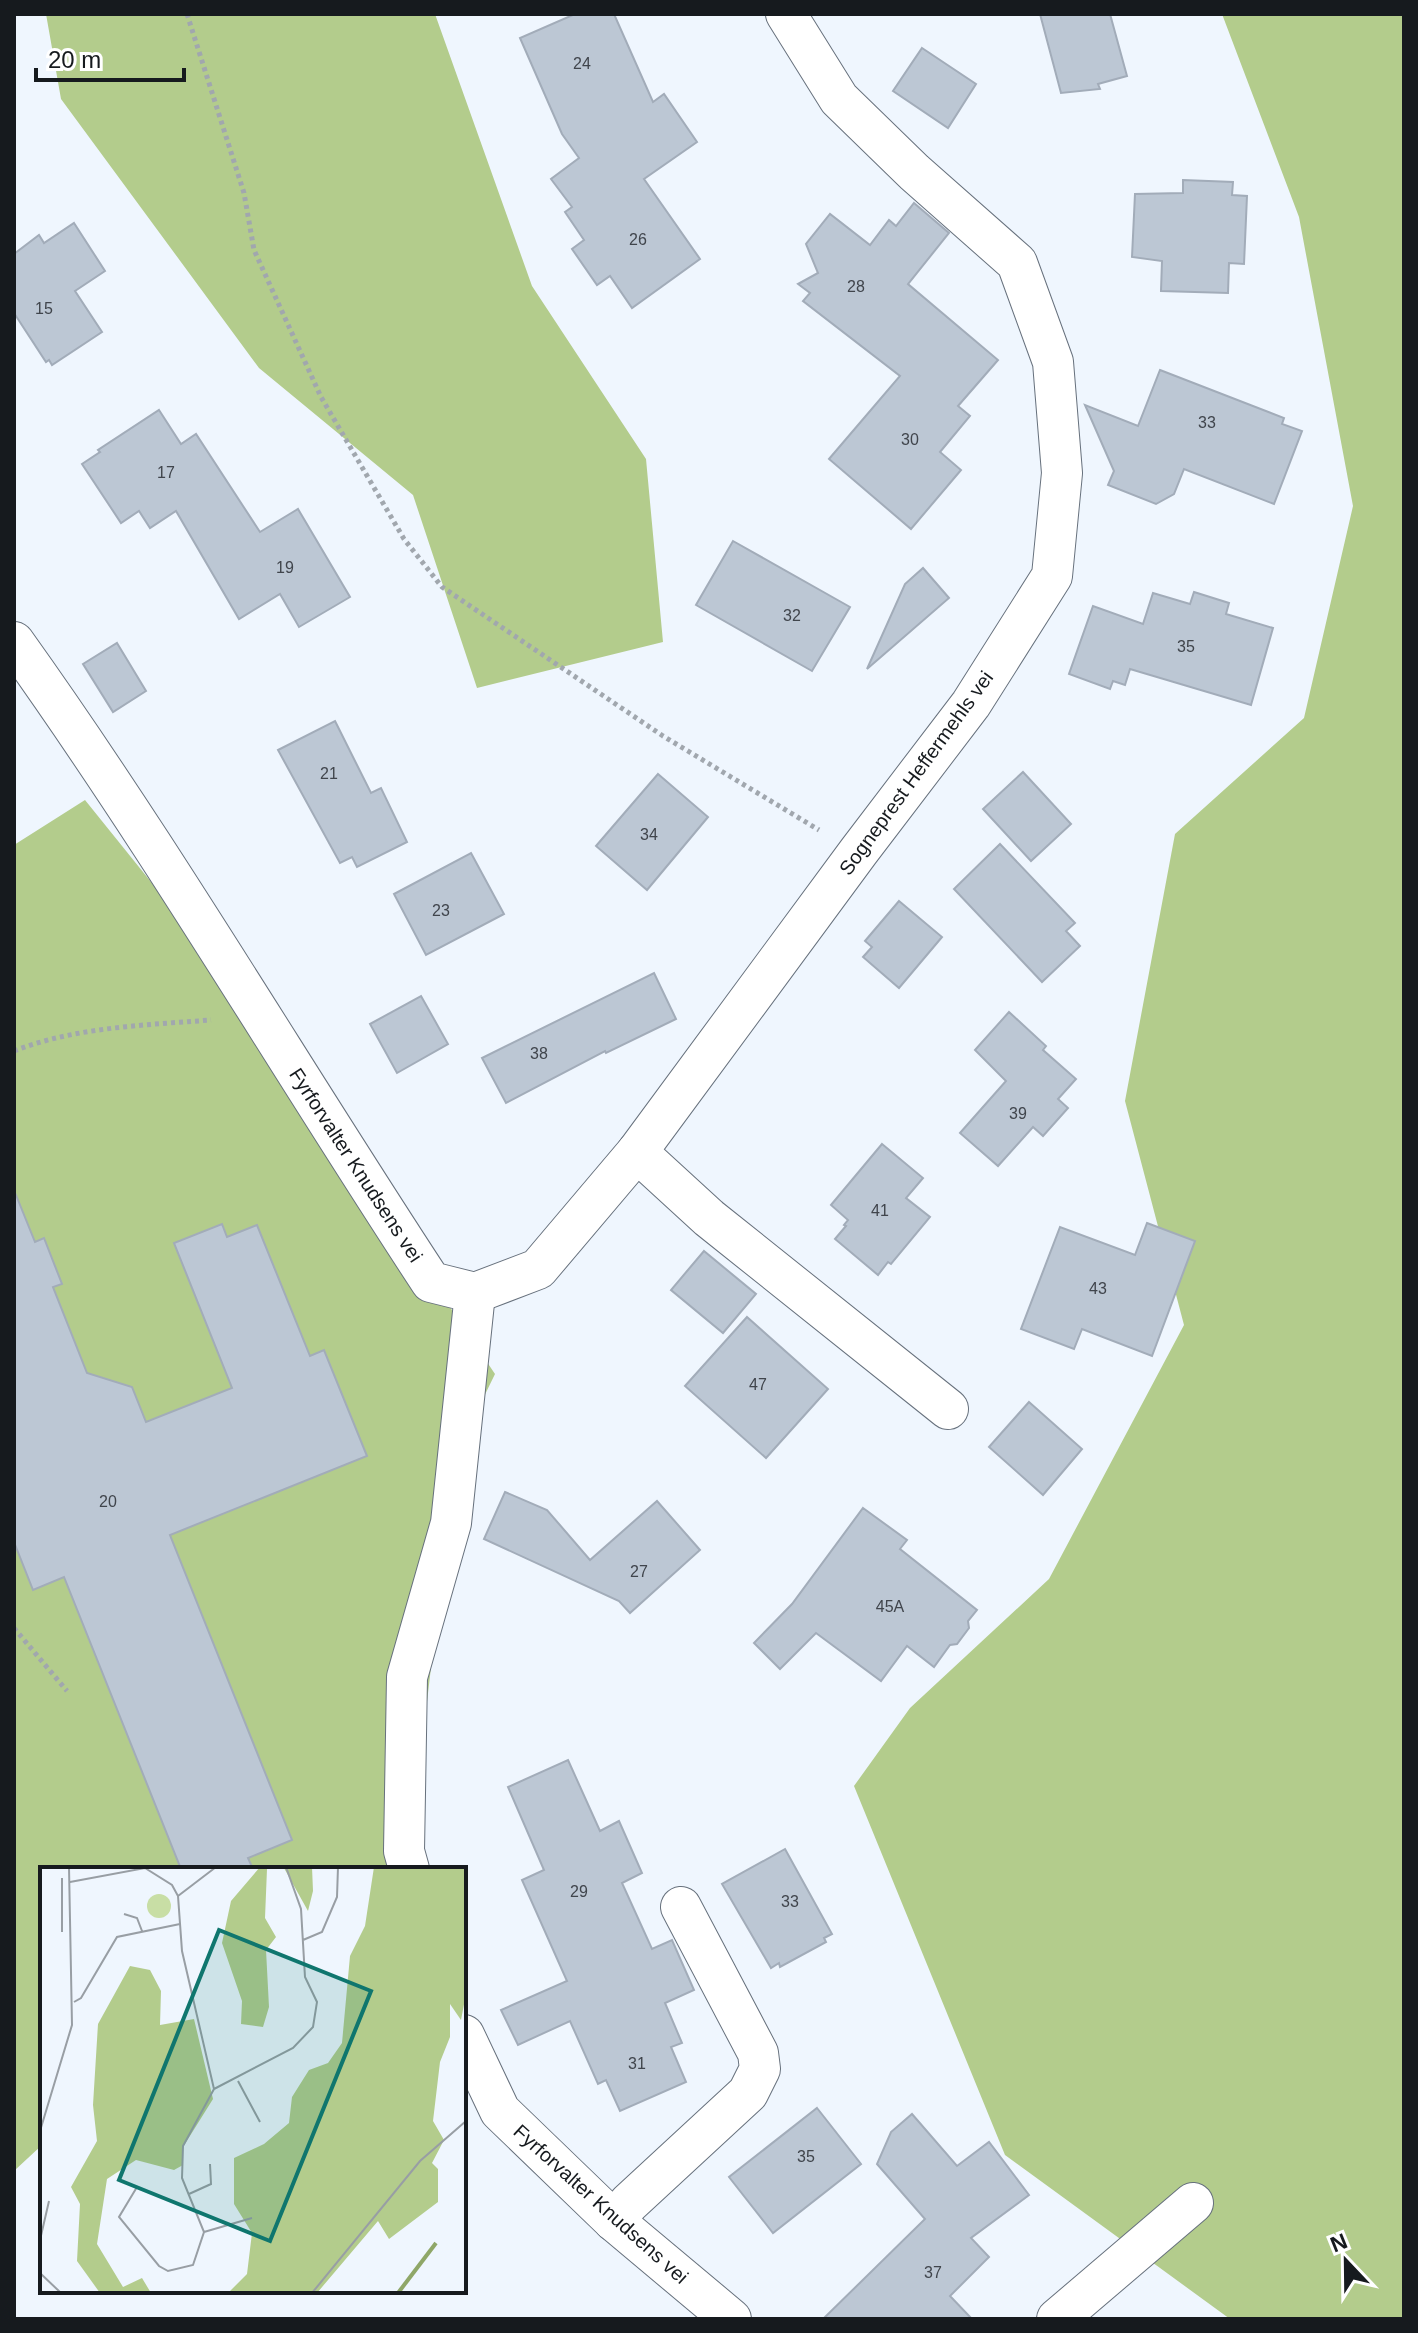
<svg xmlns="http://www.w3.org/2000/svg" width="1418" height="2333" viewBox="0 0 1418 2333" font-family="Arial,sans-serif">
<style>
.forest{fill:#b3cc8c}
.building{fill:#bcc7d4;stroke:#a2acb9;stroke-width:2}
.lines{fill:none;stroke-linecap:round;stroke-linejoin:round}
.minor-casing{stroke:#67717d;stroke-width:42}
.path{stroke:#a1a7ae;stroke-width:5;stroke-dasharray:4 4;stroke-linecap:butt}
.minor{stroke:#fff;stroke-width:40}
.labels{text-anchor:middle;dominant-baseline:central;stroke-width:7;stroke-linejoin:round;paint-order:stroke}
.number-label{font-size:16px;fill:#40454c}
.street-label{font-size:20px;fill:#161a1e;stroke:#fff}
.inset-river{fill:none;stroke:#8fa768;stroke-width:4}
.inset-road{fill:none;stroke:#989ea4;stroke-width:2}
.view{fill:#0f766e;fill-opacity:0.15;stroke:#0f766e;stroke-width:4}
.inset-edge{fill:none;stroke:#161a1e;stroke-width:4}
</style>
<rect width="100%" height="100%" fill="#eff6fe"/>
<g class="forest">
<polygon points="46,14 435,14 532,286 646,459 663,642 477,688 413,495 259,368 61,99"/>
<polygon points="1222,14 1404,14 1404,2319 1230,2319 1005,2155 854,1786 910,1708 1049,1579 1184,1325 1125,1101 1175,834 1304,718 1353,506 1299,217"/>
<polygon points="85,800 230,980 495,1374 456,1454 408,1864 410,1869 42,1869 42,2145 14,2171 14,845"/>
</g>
<g class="building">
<polygon points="575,14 614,14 653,102 664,94 697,142 644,179 700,259 632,308 610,276 597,285 572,249 584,240 565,212 572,207 551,179 579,158 562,134 520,38"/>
<polygon points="1040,14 1110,14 1127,76 1098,84 1100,89 1061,93"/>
<polygon points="922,48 976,84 948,128 893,91"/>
<polygon points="1183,180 1233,182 1232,195 1247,196 1244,264 1229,263 1228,293 1161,291 1162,261 1132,257 1135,194 1183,193"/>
<polygon points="914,203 949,233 908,284 998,360 958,406 970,416 940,452 961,470 911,529 829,459 900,376 803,301 810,293 798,284 818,273 806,244 830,214 870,245 889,220 896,226"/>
<polygon points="74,223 105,271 75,291 102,332 52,365 49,360 46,362 14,313 14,254 39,235 44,243"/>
<polygon points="1160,370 1284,418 1282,424 1302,431 1274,504 1184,469 1174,494 1156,504 1108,485 1114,471 1085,405 1138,426"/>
<polygon points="159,410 181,444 196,434 260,532 298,509 350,597 299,627 280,594 239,619 176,511 150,528 139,511 121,523 82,464 100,452 98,450"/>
<polygon points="733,541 850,607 812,671 696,605"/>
<polygon points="923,568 949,598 867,669 905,584"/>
<polygon points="1194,592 1229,603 1226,614 1273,628 1251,705 1130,669 1125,685 1113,681 1110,689 1069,674 1093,606 1143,624 1153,593 1190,604"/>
<polygon points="117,643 146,691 113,712 83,664"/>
<polygon points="335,721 371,793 381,788 407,842 357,867 352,857 340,863 278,750"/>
<polygon points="1023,772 1071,824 1031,861 983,809"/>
<polygon points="658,774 708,817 647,890 596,846"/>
<polygon points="1000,844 1075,923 1066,931 1080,946 1042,982 954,889"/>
<polygon points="471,853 504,914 426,955 394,894"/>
<polygon points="899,901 942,937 899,988 863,957 872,947 865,941"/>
<polygon points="654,973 676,1019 606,1053 605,1051 506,1103 482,1058"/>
<polygon points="421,996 448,1044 397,1073 370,1024"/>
<polygon points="1009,1012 1046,1046 1043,1050 1076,1079 1058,1099 1068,1108 1043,1136 1033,1127 998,1166 960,1133 1006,1081 975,1050"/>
<polygon points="882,1144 923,1178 906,1198 930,1217 891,1264 888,1262 878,1275 835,1239 846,1226 844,1225 848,1220 831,1205"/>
<polygon points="16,1195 35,1242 44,1238 62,1284 53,1287 87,1373 132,1387 146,1422 232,1388 174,1243 222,1224 227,1237 257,1225 310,1356 324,1350 367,1456 170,1535 292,1840 248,1858 253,1869 181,1869 64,1577 33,1590 14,1542 14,1196"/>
<polygon points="1147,1223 1195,1241 1152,1356 1082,1329 1074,1349 1021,1329 1060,1227 1135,1255"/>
<polygon points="704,1251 756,1294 723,1333 671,1290"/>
<polygon points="747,1317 828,1389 766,1458 685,1386"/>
<polygon points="1029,1402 1082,1449 1043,1495 989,1447"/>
<polygon points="505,1492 547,1510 590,1560 657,1501 700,1550 630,1613 619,1601 484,1539"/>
<polygon points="863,1508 907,1540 900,1549 977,1610 968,1621 969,1628 957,1644 950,1645 934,1667 907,1646 881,1681 816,1633 780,1669 754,1643 792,1604"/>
<polygon points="568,1760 600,1831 619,1821 642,1873 622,1883 652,1949 672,1940 694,1990 665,2003 682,2043 671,2047 686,2082 620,2111 606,2080 598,2084 570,2021 518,2045 501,2010 567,1981 522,1880 544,1870 508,1787"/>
<polygon points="785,1849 832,1934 824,1938 826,1942 780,1967 779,1963 771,1968 722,1884"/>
<polygon points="817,2108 861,2164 773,2233 729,2177"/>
<polygon points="912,2114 957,2166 989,2142 1029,2195 971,2238 989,2257 950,2296 972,2319 823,2319 925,2219 877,2164 891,2132"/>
</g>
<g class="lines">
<g class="minor-casing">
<g id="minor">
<path d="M14,642C162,849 291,1069 431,1282L475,1293"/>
<polyline points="637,1152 709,1218 948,1409"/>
<polyline points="475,1293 538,1269 637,1152 859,851 971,704 1052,576 1062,473 1053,362 1017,263 914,172 839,99 786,14"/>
<polyline points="409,1869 404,1851 407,1677 451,1523 475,1293"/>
<polyline points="464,2035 500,2111 614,2221 731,2319"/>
<polyline points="614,2221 629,2203 748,2093 760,2069 758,2053 681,1907"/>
<polyline points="1057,2319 1193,2203"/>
</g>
</g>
<g class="path">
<polyline points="187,14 244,193 254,250 321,397 404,539 442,587 663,736 819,830"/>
<path d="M14,1051C75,1027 146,1025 211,1020"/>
<polyline points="14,1628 67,1691"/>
</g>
<use href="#minor" class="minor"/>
</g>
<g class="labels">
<g class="number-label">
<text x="582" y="63">24</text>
<text x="638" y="239">26</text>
<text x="856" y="286">28</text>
<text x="44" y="308">15</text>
<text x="1207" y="422">33</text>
<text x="910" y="439">30</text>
<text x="166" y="472">17</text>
<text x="285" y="567">19</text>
<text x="792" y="615">32</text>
<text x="1186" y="646">35</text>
<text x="329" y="773">21</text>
<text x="649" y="834">34</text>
<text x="441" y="910">23</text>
<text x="539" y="1053">38</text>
<text x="1018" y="1113">39</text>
<text x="880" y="1210">41</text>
<text x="1098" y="1288">43</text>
<text x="758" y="1384">47</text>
<text x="108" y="1501">20</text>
<text x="639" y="1571">27</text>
<text x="890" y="1606">45A</text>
<text x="579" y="1891">29</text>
<text x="790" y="1901">33</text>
<text x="637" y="2063">31</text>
<text x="806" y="2156">35</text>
<text x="933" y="2272">37</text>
</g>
<g class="street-label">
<text transform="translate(916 773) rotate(-54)">Sogneprest Heffermehls vei</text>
<text transform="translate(356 1165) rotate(57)">Fyrforvalter Knudsens vei</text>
<text transform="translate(601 2204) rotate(42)">Fyrforvalter Knudsens vei</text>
</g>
</g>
<g transform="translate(40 1867)">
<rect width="426" height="426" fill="#eff6fe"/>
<path d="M107 39a12 12 0 1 1 24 0a12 12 0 1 1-24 0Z" fill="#c8dea5"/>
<path d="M220,0H272L273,24L268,44L244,1L227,2L225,51L236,70L226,83L229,140L223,160L201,157L202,134L182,76L191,34ZM334,0H426V127L421,153L410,137V170L400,195L393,254L404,273L392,296L398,302V335L349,372L338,354L277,426H188L207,407L212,366L194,337V291L224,277L249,256L252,230L269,203L288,196L302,176L310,89L325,59ZM90,99L110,103L121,124L120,158L154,152L173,232L143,280V298L134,303L96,293L67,312L57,377L83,420L102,411L111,426H60L37,394L40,337L31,320L57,274L53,238L58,157Z" fill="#b3cc8c"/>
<path class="inset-river" d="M358,426L396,376"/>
<path class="inset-road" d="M22,11V65M30,15L105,1L132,18L138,29L142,84L174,222M138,29L176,0M84,47L97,51L102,64M263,73L282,65L297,30L298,0M34,135L41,131L77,70L140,57M198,214L220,255M174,222L253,181L273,160L277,135L265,110L261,42L246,0M0,264L32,158L29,0M97,320L79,350L119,399L128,404L153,398L164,365L142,311L143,279L174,222M149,327L171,317L170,297M164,365L212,351M0,373L9,334M0,406L21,426M272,426L380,294L426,254"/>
<path class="view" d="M179,63L331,124L230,374L79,313Z"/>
<rect width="426" height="426" class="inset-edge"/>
</g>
<rect width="1418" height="2333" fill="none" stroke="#161a1e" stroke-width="32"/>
<g transform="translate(1346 2261) rotate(338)" stroke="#ffffff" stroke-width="6" paint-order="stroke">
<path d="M0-6L14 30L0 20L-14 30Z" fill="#161a1e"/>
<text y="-12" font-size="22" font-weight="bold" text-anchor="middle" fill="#161a1e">N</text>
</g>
<path d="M36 68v12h148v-12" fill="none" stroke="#161a1e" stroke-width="4"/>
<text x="48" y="68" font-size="24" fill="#161a1e" stroke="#ffffff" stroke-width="6" paint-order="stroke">20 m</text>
</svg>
